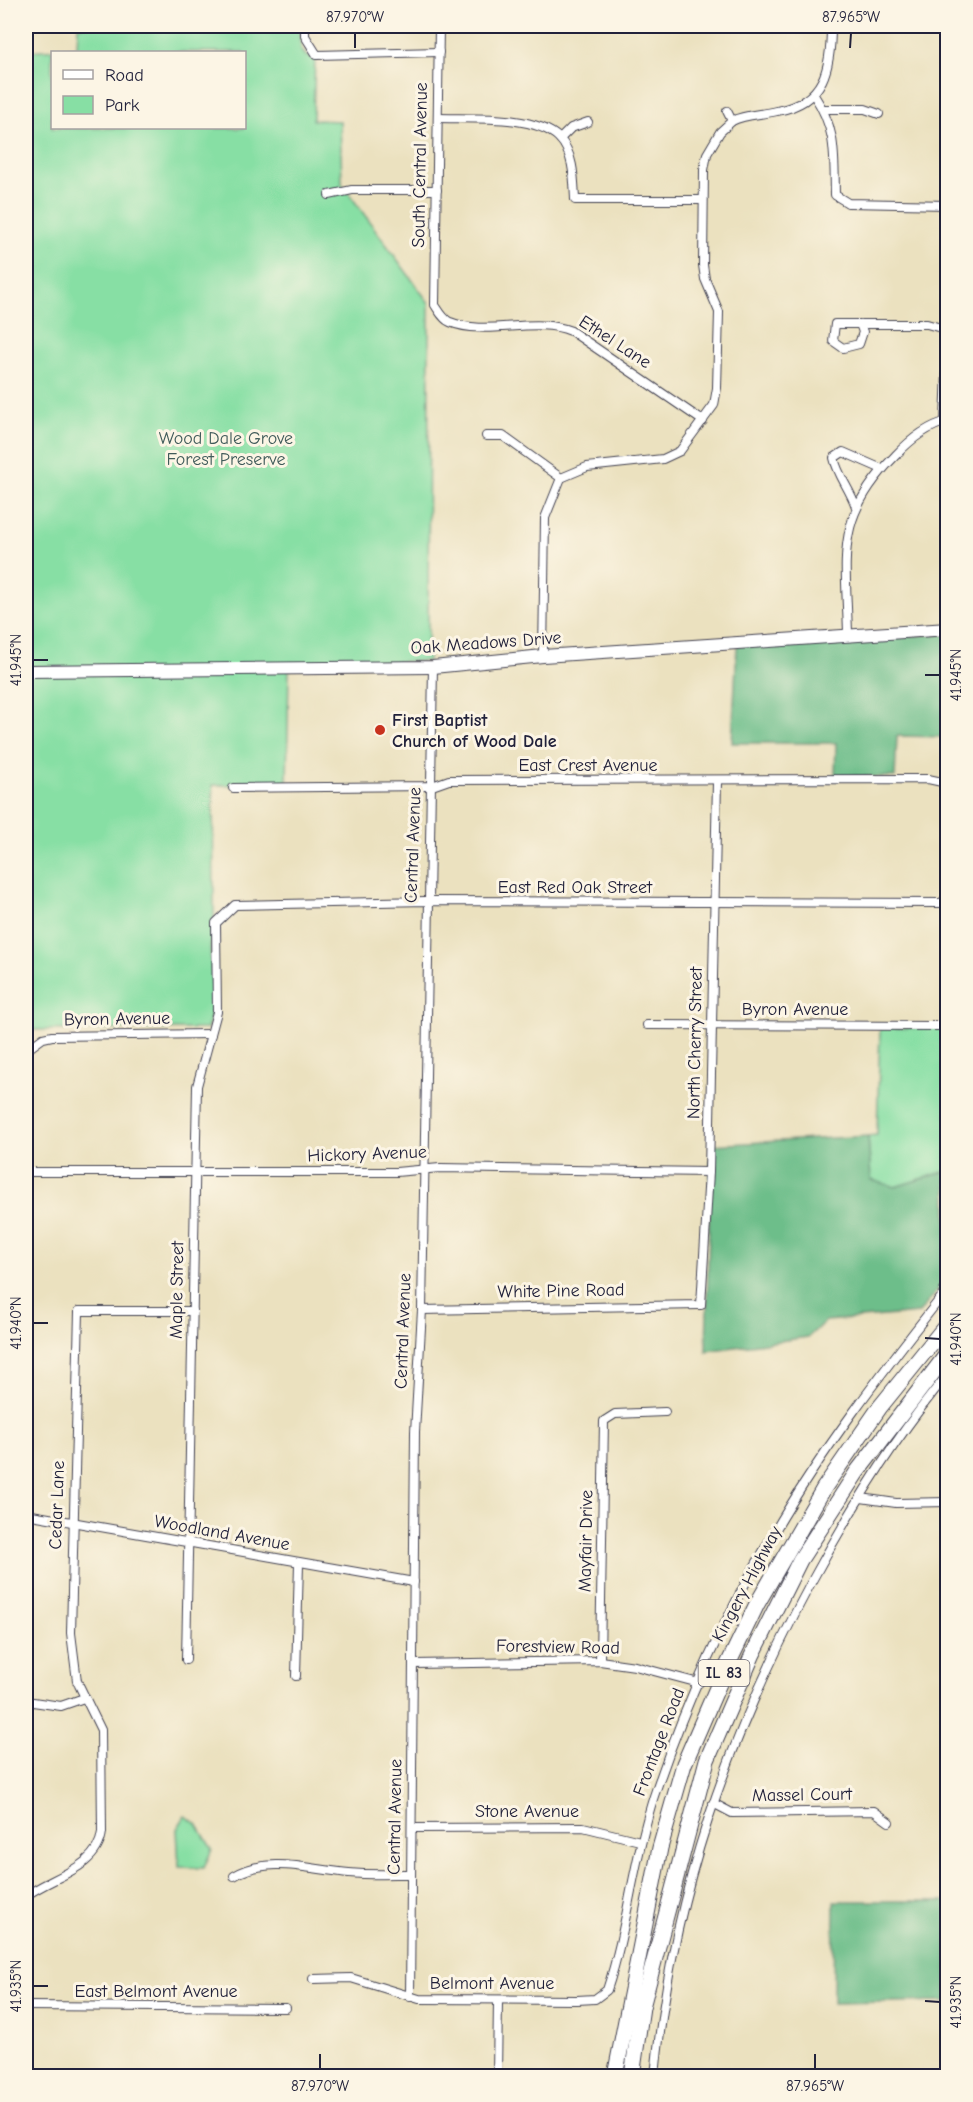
<svg xmlns="http://www.w3.org/2000/svg" width="973" height="2102" viewBox="0 0 973 2102" font-family="'Comic Neue',sans-serif">
<style>
.green{fill:#87dfa4;stroke:#548070;stroke-width:1.5;fill-rule:evenodd}
.forest{fill:#6dbe8a;stroke:#487062;stroke-width:1.5}
.lines{fill:none;stroke-linecap:round;stroke-linejoin:round}
.street-casing{stroke:#403f4f;stroke-width:10}
.secondary-casing{stroke:#403f4f;stroke-width:14}
.highway-casing{stroke:#403f4f;stroke-width:17}
.street{stroke:#fff;stroke-width:8}
.secondary{stroke:#fff;stroke-width:12}
.highway{stroke:#fff;stroke-width:15}
.ticks{fill:none;stroke:#22223b;stroke-width:2}
.poi-dot{fill:#c8321e;stroke:#fcf5e5;stroke-width:2}
.labels{text-anchor:middle;dominant-baseline:central;stroke-width:6;stroke-linejoin:round;paint-order:stroke}
.shield{fill:#fcf5e5;stroke:#63616e;stroke-width:1.5}
.shield-label{font-size:16px;font-weight:bold;fill:#22223b}
.street-label{font-size:18px;fill:#22223b;stroke:#fcf5e5}
.park-label{font-size:18px;fill:#405b5a;stroke:#fcf5e5}
.poi-label{font-size:18px;font-weight:bold;fill:#22223b;stroke:#fcf5e5;text-anchor:start}
.neatline{fill:none;stroke:#22223b;stroke-width:2}
.ticks-label{font-size:15px;text-anchor:middle;fill:#22223b}
</style>
<rect width="100%" height="100%" fill="#fcf5e5"/>
<filter id="ink" filterUnits="userSpaceOnUse"><feTurbulence type="fractalNoise" baseFrequency=".0167" numOctaves="2"/><feDisplacementMap in="SourceGraphic" scale="12" xChannelSelector="R" yChannelSelector="G"/><feConvolveMatrix kernelMatrix="1 2 1 2 8 2 1 2 1" color-interpolation-filters="sRGB"/></filter>
<filter id="wash" filterUnits="userSpaceOnUse"><feTurbulence type="fractalNoise" baseFrequency=".008" numOctaves="4" result="noise"/><feDisplacementMap in="SourceGraphic" scale="24" xChannelSelector="R" yChannelSelector="G"/><feGaussianBlur stdDeviation="1.35" result="paint"/><feColorMatrix in="noise" values="0 0 0 0 0 0 0 0 0 0 0 0 0 0 0 0 0 1.4 0 .05"/><feComposite in="paint" operator="in"/></filter>
<g filter="url(#wash)">
<rect width="100%" height="100%" fill="#ebe1bf"/>
<g class="green">
<path d="M78,26H300L301,49L306,56L315,58L313,120L340,121L342,184L429,303L428,661L289,664L287,785H213L214,918C204,954 220,994 207,1029L26,1030V51L77,48ZM52,52H244V128H52Z"/>
<polygon points="945,1020 947,1020 947,1171 895,1187 871,1180 868,1136 877,1135 880,1028 944,1028"/>
<polygon points="185,1816 197,1824 212,1849 204,1868 179,1867 177,1829"/>
</g>
<g class="forest">
<polygon points="947,634 947,737 897,736 895,777 835,776 836,743 732,743 737,645"/>
<polygon points="868,1136 871,1180 895,1187 947,1171 947,1279 919,1313 826,1321 808,1337 706,1351 711,1145"/>
<polygon points="834,1901 947,1901 947,2001 833,2003"/>
</g>
</g>
<g filter="url(#ink)">
<g class="lines">
<g class="street-casing">
<g id="street">
<polyline points="305,26 305,36 317,55 439,52"/>
<path d="M439,26L435,305C439,311 444,320 450,322C487,337 534,316 571,331L703,421"/>
<path d="M814,95C837,130 834,155 835,195L848,203L948,205"/>
<polyline points="823,109 865,109 879,114"/>
<path d="M438,118C472,119 534,114 559,138C574,153 574,180 575,200H702"/>
<path d="M732,121C746,114 761,115 777,111C825,102 831,68 831,26"/>
<polyline points="560,139 571,128 588,122"/>
<polyline points="329,195 352,190 437,190"/>
<polyline points="860,324 863,332 859,344 843,348 833,341 835,324 927,324 948,330"/>
<polyline points="945,421 948,345"/>
<polyline points="486,436 503,436 561,478"/>
<path d="M856,507C850,489 838,476 834,458L843,452L882,469"/>
<path d="M848,634C846,554 834,518 895,456C909,441 927,426 948,421"/>
<polyline points="543,656 545,518 561,478 587,467 663,459 680,451 714,405 717,388 719,312 705,279 703,265 704,170 707,154 720,132 732,121 727,111"/>
<polyline points="233,788 432,786 449,780 928,779 942,782 948,788"/>
<polyline points="647,1025 943,1026"/>
<polyline points="28,1049 43,1038 52,1036 211,1034"/>
<polyline points="26,1172 396,1172 440,1168 709,1172"/>
<polyline points="422,1310 701,1305 709,1172 717,781"/>
<polyline points="861,1498 896,1503 948,1502"/>
<polyline points="26,1514 414,1582"/>
<polyline points="186,1660 197,1086 217,1012 216,923 235,905 426,901 941,903 948,897"/>
<polyline points="600,1661 604,1421 615,1414 665,1412"/>
<polyline points="414,1664 600,1661 635,1666 699,1683"/>
<polyline points="296,1676 299,1563"/>
<polyline points="26,1701 61,1706 84,1698"/>
<polyline points="713,1803 732,1813 874,1811 889,1822"/>
<polyline points="413,1828 583,1827 640,1841"/>
<path d="M234,1876C269,1855 312,1870 349,1873C369,1875 390,1874 410,1874"/>
<path d="M26,1896C50,1877 98,1869 102,1832L101,1730L77,1681L71,1633L79,1311H193"/>
<path d="M313,1979L351,1978L419,1999L577,2000L595,1999L607,1990C628,1927 633,1860 654,1796C684,1707 724,1617 772,1536C821,1451 882,1372 943,1295L948,1278"/>
<polyline points="410,1997 415,1432 422,1310 433,667"/>
<polyline points="26,2006 286,2008"/>
<polyline points="497,2076 498,2001"/>
<path d="M655,2076C672,1895 727,1739 813,1579C852,1507 895,1437 948,1374"/>
</g>
</g>
<g class="secondary-casing">
<polyline id="secondary" points="26,671 433,667 543,656 948,629"/>
</g>
<g class="highway-casing">
<g id="highway">
<polyline points="615,2076 660,1848 684,1764 720,1681 757,1604 824,1488 880,1407 948,1323"/>
<polyline points="632,2076 642,2007 707,1760 752,1656 800,1560 857,1472 948,1353"/>
</g>
</g>
<use href="#street" class="street"/>
<use href="#secondary" class="secondary"/>
<use href="#highway" class="highway"/>
</g>
</g>
<path class="ticks" d="M355,48V33M850,48L851,33M33,660H48M925,675H940M33,1323H48M925,1338L940,1339M33,1986H48M925,2001L940,2002M320,2069V2054M815,2069V2054"/>
<circle class="poi-dot" cx="380" cy="730" r="6"/>
<g class="labels">
<rect class="shield" x="698.5" y="1660" width="51" height="26" rx="4.5"/>
<g class="shield-label">
<text x="724" y="1673">IL 83</text>
</g>
<g class="street-label">
<text transform="translate(420 165) rotate(-89)">South Central Avenue</text>
<text transform="translate(615 342) rotate(33)">Ethel Lane</text>
<text transform="translate(486 643) rotate(-4)">Oak Meadows Drive</text>
<text x="588" y="765">East Crest Avenue</text>
<text transform="translate(413 845) rotate(-88)">Central Avenue</text>
<text x="575" y="887">East Red Oak Street</text>
<text x="795" y="1009">Byron Avenue</text>
<text transform="translate(117 1019) rotate(-1)">Byron Avenue</text>
<text transform="translate(695 1043) rotate(-89)">North Cherry Street</text>
<text transform="translate(367 1154) rotate(-2)">Hickory Avenue</text>
<text transform="translate(177 1290) rotate(-89)">Maple Street</text>
<text transform="translate(561 1291) rotate(-1)">White Pine Road</text>
<text transform="translate(403 1331) rotate(-88)">Central Avenue</text>
<text transform="translate(57 1505) rotate(-88)">Cedar Lane</text>
<text transform="translate(222 1533) rotate(10)">Woodland Avenue</text>
<text transform="translate(586 1541) rotate(-89)">Mayfair Drive</text>
<text transform="translate(747 1584) rotate(-62)">Kingery Highway</text>
<text transform="translate(558 1647) rotate(1)">Forestview Road</text>
<text transform="translate(659 1742) rotate(-69)">Frontage Road</text>
<text transform="translate(802 1795) rotate(-1)">Massel Court</text>
<text x="527" y="1811">Stone Avenue</text>
<text transform="translate(395 1817) rotate(-89)">Central Avenue</text>
<text x="492" y="1983">Belmont Avenue</text>
<text x="156" y="1991">East Belmont Avenue</text>
</g>
<g class="park-label">
<text x="226" y="438">Wood Dale Grove<tspan x="226" dy="21">Forest Preserve</tspan></text>
</g>
<g class="poi-label">
<text x="392" y="720">First Baptist<tspan x="392" dy="21">Church of Wood Dale</tspan></text>
</g>
</g>
<rect width="973" height="2102" fill="none" stroke="#fcf5e5" stroke-width="66"/>
<rect x="51" y="51" width="195" height="78" fill="#fcf5e5" stroke="#a5a1a1" stroke-width="1.5"/>
<rect x="63" y="70" width="30" height="9" fill="#ffffff" stroke="#a5a1a1" stroke-width="1.5"/>
<text x="105" y="81" font-size="18" fill="#22223b">Road</text>
<rect x="63" y="96" width="30" height="18" fill="#87dfa4" stroke="#a5a1a1" stroke-width="1.5"/>
<text x="105" y="111" font-size="18" fill="#22223b">Park</text>
<rect x="33" y="33" width="907" height="2036" class="neatline"/>
<g class="ticks-label">
<text x="355" y="22">87.970°W</text>
<text x="851" y="22">87.965°W</text>
<text transform="translate(16 660) rotate(-90)" y="5">41.945°N</text>
<text transform="translate(956 675) rotate(-90)" y="5">41.945°N</text>
<text transform="translate(16 1323) rotate(-90)" y="5">41.940°N</text>
<text transform="translate(956 1339) rotate(-90)" y="5">41.940°N</text>
<text transform="translate(16 1986) rotate(-90)" y="5">41.935°N</text>
<text transform="translate(956 2002) rotate(-90)" y="5">41.935°N</text>
<text x="320" y="2091">87.970°W</text>
<text x="815" y="2091">87.965°W</text>
</g>
</svg>
